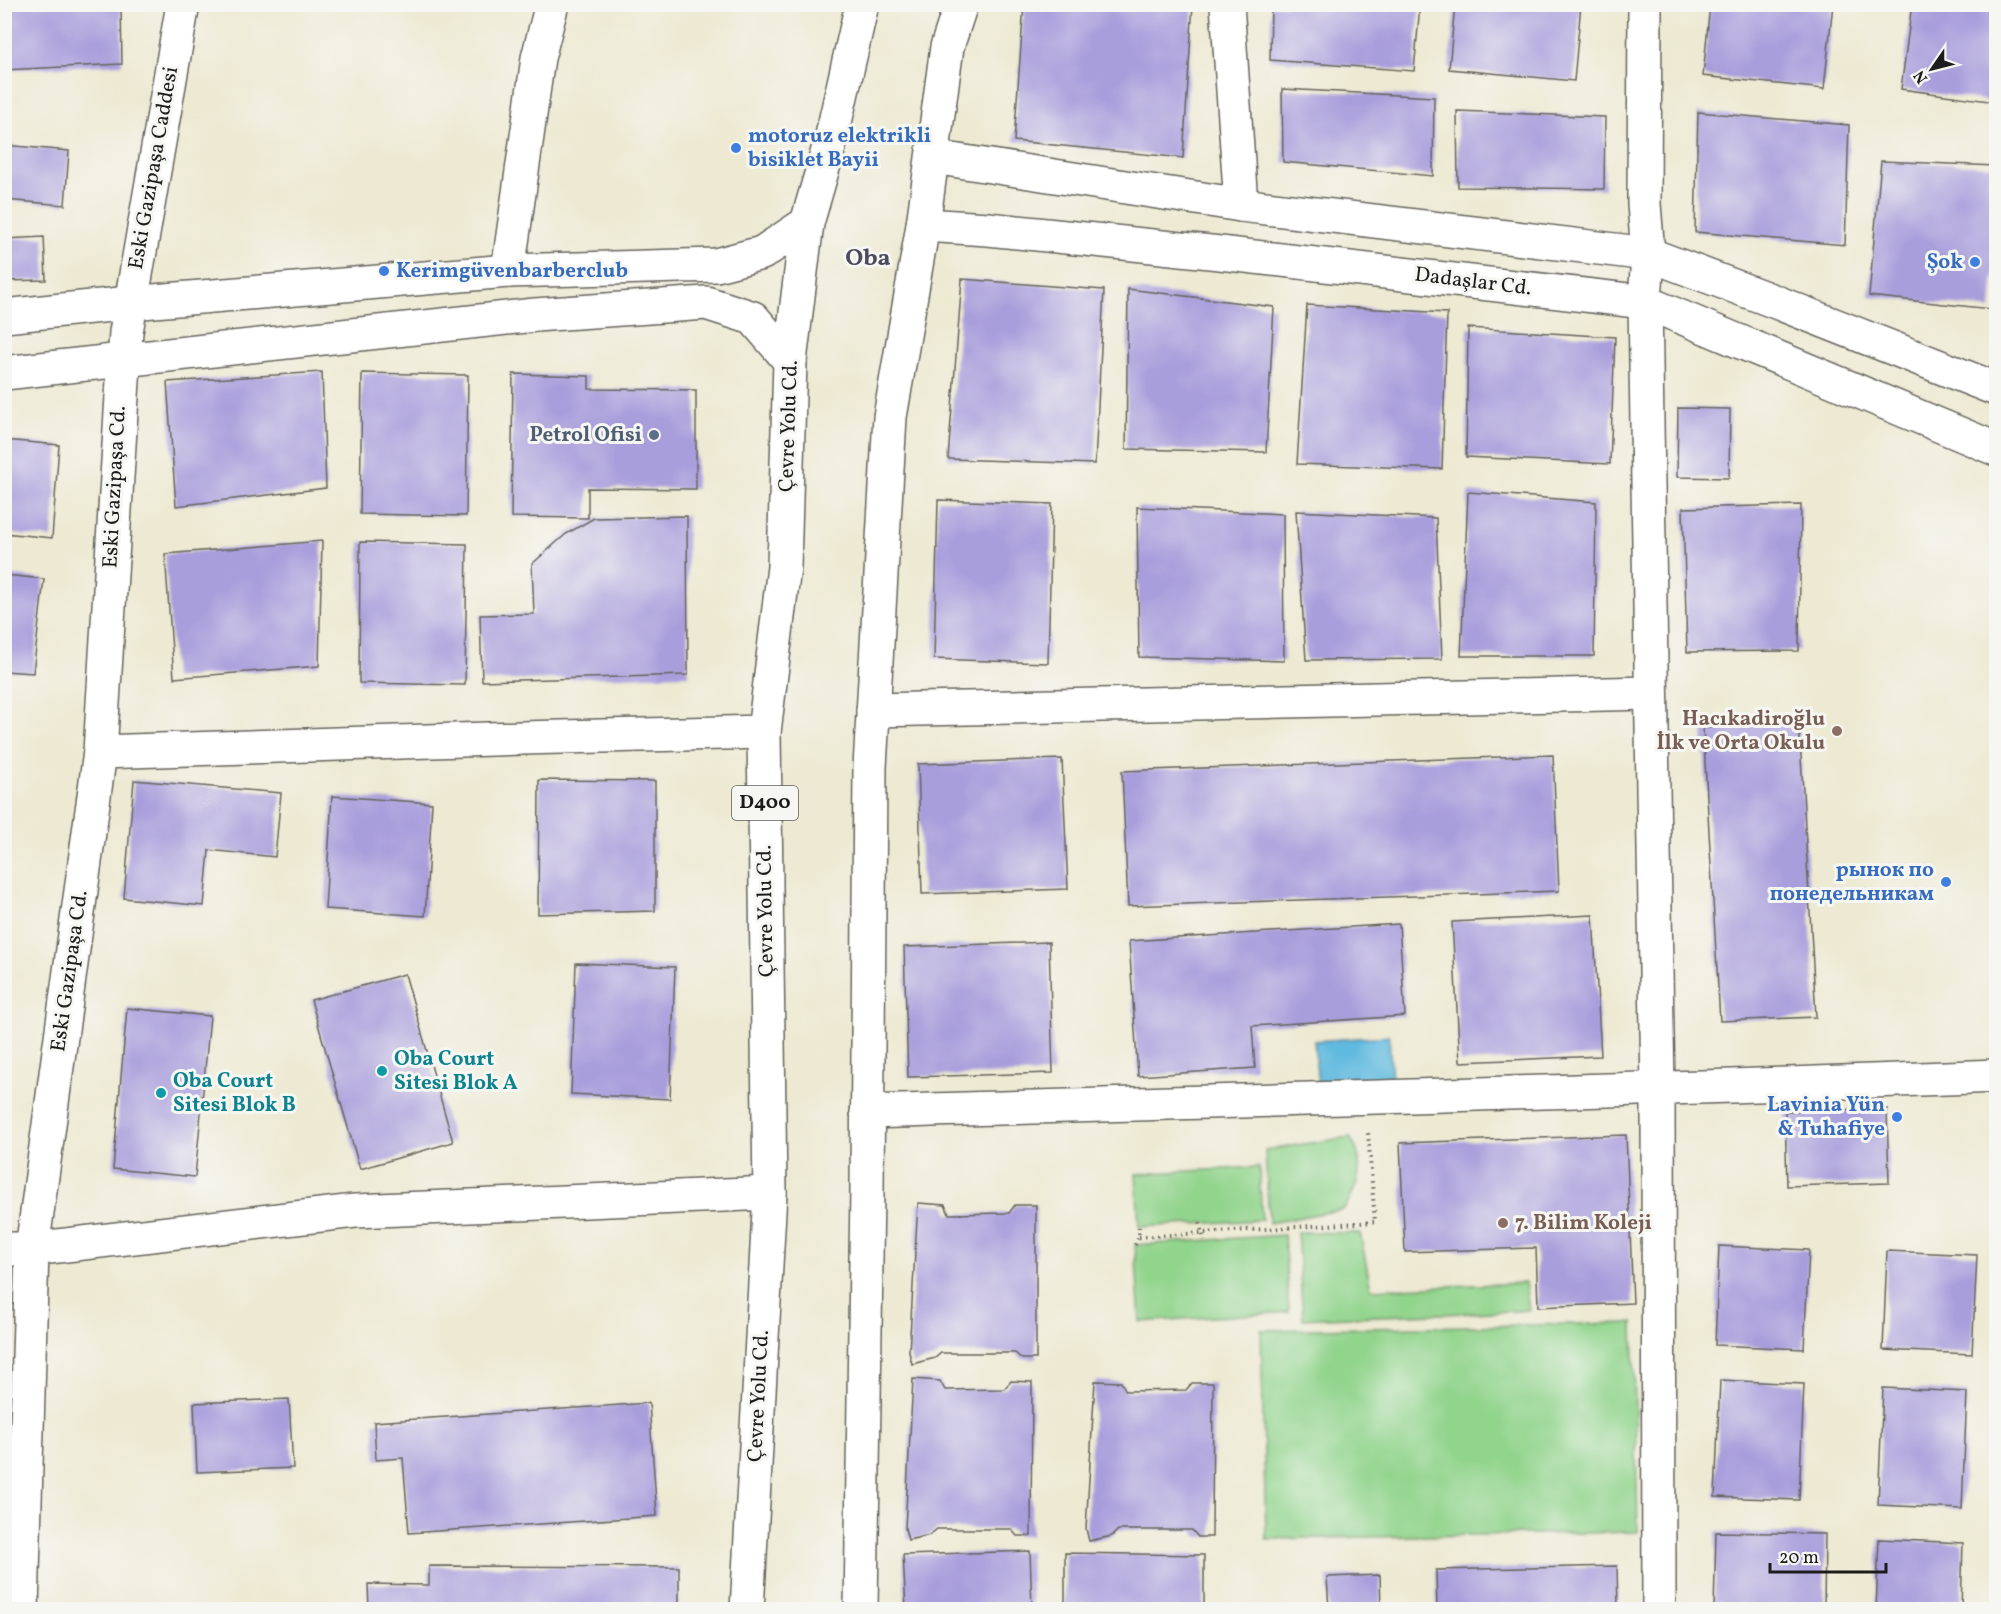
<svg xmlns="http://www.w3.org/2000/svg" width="2001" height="1614" viewBox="0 0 2001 1614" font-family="Vollkorn,serif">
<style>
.green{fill:#91d48c;stroke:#567854;stroke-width:1.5}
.water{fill:#61badf;stroke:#3e6b7e;stroke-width:1.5}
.building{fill:#a99edc}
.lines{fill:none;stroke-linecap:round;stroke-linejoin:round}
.street-casing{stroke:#65645c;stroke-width:36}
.secondary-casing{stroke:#65645c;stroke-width:36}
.highway-casing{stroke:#65645c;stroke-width:36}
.path{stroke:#65645c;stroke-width:4;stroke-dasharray:1.5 4.5;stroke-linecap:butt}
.street{stroke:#fff;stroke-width:33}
.secondary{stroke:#fff;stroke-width:33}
.highway{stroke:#fff;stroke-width:33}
.shop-dot{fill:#3f7fe0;stroke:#f6f6f2;stroke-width:2}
.service-dot{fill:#5c6f8a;stroke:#f6f6f2;stroke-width:2}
.education-dot{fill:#8d6e63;stroke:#f6f6f2;stroke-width:2}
.culture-dot{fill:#0f9aa8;stroke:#f6f6f2;stroke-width:2}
.labels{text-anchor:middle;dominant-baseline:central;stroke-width:6;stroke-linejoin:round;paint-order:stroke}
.shield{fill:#f6f6f2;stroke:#5d5d5c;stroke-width:1.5}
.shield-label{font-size:20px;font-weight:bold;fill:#1c1c1c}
.shop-label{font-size:21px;font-weight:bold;fill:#366cbe;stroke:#f6f6f2;text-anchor:end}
.street-label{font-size:21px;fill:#1c1c1c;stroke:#f6f6f2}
.service-label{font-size:21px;font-weight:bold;fill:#4e5e75;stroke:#f6f6f2;text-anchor:end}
.education-label{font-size:21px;font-weight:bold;fill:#785e54;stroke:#f6f6f2;text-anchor:end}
.culture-label{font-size:21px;font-weight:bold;fill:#0d838f;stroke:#f6f6f2;text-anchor:start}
.quarter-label{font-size:24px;font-weight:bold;fill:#4d4a5f;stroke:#f6f6f2}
</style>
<rect width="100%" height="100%" fill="#f6f6f2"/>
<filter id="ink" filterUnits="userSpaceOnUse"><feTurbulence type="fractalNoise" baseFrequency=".0167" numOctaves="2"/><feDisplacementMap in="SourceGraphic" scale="12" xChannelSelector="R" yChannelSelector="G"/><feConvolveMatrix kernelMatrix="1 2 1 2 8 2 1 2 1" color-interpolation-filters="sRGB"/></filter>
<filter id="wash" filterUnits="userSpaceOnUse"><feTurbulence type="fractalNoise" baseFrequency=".008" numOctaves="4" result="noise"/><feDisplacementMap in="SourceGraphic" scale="24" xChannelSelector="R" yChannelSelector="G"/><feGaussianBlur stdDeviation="1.35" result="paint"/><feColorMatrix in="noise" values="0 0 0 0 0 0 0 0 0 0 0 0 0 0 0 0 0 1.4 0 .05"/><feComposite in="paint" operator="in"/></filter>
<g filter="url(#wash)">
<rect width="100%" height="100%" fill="#ede9d2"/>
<g class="green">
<path d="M1350,1137C1352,1142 1357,1148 1358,1154C1363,1172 1354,1194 1344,1209L1269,1223L1265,1150Z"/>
<polygon points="1259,1167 1262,1220 1139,1227 1136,1174"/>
<path d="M1297,1232L1360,1233L1371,1289L1525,1283L1529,1310C1454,1315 1378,1315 1303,1319Z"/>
<polygon points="1284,1235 1289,1312 1140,1322 1135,1245"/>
<polygon points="1633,1323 1638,1532 1266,1539 1261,1330"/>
</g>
<polygon class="water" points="1389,1036 1392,1081 1318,1086 1314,1041"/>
<g id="blocks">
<g class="building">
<polygon points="4,4 121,4 122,64 4,70"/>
<polygon points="1024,4 1193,4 1183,158 1014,141"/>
<polygon points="1455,4 1581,4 1574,81 1449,69"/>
<polygon points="1710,4 1833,4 1824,89 1703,76"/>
<polygon points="1912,4 1996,4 1996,102 1901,89"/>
<polygon points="1271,5 1420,5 1414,71 1270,60"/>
<polygon points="1282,89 1434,97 1433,176 1283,162"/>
<polygon points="1457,111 1605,117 1604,189 1458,187"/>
<polygon points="1698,112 1849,125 1845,245 1695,232"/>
<polygon points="4,145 69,151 65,205 4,200"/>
<polygon points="1881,161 1996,166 1996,249 1991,309 1869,296"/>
<polygon points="44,237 46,280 4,281 4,239"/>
<polygon points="962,279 1104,290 1095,464 948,459"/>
<polygon points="1128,289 1274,307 1266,452 1126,449"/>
<polygon points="1307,305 1447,313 1442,469 1297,464"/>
<polygon points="1468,328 1615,337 1610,464 1466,457"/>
<polygon points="322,372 326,488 176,506 167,382"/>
<polygon points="362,373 468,375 466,516 360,514"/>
<polygon points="513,374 589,376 589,389 696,390 696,489 588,488 588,518 511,517"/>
<polygon points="1678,408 1730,409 1729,478 1677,477"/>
<polygon points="4,440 59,445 52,538 4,533"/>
<polygon points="1468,492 1596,502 1594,656 1461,656"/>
<polygon points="938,500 1052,504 1048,663 934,659"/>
<polygon points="1801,505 1799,651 1687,652 1683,508"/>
<polygon points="1137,507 1283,514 1284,661 1139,657"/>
<polygon points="1296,511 1436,518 1442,659 1306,660"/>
<polygon points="687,516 688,675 482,681 480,615 534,614 532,564 566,534 594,518"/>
<polygon points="322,541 319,666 174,678 165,554"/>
<polygon points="360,542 467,544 465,685 359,683"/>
<polygon points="4,575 44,579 33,673 4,671"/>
<polygon points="1799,722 1816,1017 1720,1021 1703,728"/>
<polygon points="1553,755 1559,891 1128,906 1122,771"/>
<polygon points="1062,759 1068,889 922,894 918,764"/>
<polygon points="134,780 281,793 275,857 209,850 204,906 124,898"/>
<polygon points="539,780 655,781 655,911 538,914"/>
<polygon points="332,796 432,803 425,916 325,909"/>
<polygon points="1593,915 1601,1056 1460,1062 1452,922"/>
<polygon points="1399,924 1405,1016 1252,1026 1255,1068 1138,1076 1129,941"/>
<polygon points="1049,942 1053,1073 908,1077 904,947"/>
<polygon points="576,963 675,967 670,1099 571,1094"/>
<polygon points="405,974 453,1142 360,1169 311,1000"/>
<polygon points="127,1008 210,1016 195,1177 113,1169"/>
<polygon points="1887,1109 1889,1183 1787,1186 1785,1111"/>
<polygon points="1626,1135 1633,1303 1538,1307 1536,1248 1405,1252 1400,1143"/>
<polygon points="918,1203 945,1205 949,1214 1009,1213 1015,1205 1036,1205 1036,1359 1022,1359 1015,1353 941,1353 935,1358 912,1364 909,1352"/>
<polygon points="1719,1246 1809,1250 1804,1349 1715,1345"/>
<polygon points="1887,1251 1977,1255 1972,1354 1883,1350"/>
<polygon points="913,1379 940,1381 945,1390 1004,1389 1011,1381 1032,1382 1031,1536 1017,1536 1011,1529 937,1529 930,1535 908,1540 905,1528"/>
<polygon points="1720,1380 1804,1384 1799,1500 1715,1497"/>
<polygon points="1095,1381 1121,1382 1126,1391 1186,1390 1192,1383 1213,1383 1212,1537 1198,1537 1192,1530 1118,1530 1112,1536 1089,1541 1086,1529"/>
<polygon points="1883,1388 1967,1392 1962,1509 1878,1505"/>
<polygon points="289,1399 293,1468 197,1472 194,1403"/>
<polygon points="649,1403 657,1516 409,1533 403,1458 376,1460 374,1422"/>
<polygon points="1716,1532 1825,1534 1824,1610 1714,1610"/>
<polygon points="1879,1539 1963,1543 1961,1610 1876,1610"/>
<polygon points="1030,1551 1032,1610 906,1610 903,1555"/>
<polygon points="1065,1553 1204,1555 1204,1610 1065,1610"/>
<polygon points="429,1566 679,1567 679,1610 369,1610 368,1584 429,1585"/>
<polygon points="1617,1566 1618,1610 1437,1610 1436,1570"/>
<polygon points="1380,1575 1381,1610 1329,1610 1327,1577"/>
</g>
</g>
</g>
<g filter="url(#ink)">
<use href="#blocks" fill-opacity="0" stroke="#65645c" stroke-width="1.5"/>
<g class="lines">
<g class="street-casing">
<g id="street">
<polyline points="1227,4 1241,205"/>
<polyline points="1645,4 1644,204 1648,254 1645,302 1658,1090 1659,1610"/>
<polyline points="933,157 1241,205 1648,254 1776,302 1996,389"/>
<polyline points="923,225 988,229 1220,253 1645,302 1996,449"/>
<polyline points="508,271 538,58 552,4"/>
<polyline points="873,710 1651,693"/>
<polyline points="100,752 521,738 764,732"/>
<path d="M867,1112C1244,1100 1620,1092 1996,1076"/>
<polyline points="4,1249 32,1249 355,1211 770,1193"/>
<polyline points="22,1610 32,1249 100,752 126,332 183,4"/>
</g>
</g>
<g class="secondary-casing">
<g id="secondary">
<polyline points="4,316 130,303 508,271 716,265 762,253 807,223"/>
<polyline points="4,373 535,315 706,303 753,318 790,361"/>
</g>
</g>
<g class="highway-casing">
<g id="highway">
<polyline points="747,1610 770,1193 764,732 784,567 790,361 807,223 831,140 862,4"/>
<polyline points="861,1610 867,1189 870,767 890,417 923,225 947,47 961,4"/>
</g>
</g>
<g class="path">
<polyline points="1200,1223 1204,1241"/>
<polyline points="1139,1237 1375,1222 1368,1133"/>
<polyline points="1135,1245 1139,1237 1139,1227"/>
</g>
<use href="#street" class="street"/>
<use href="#secondary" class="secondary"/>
<use href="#highway" class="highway"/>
</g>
</g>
<g class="shop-dot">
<circle cx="736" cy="148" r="6"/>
<circle cx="1975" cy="262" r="6"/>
<circle cx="384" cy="271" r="6"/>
<circle cx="1946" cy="882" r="6"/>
<circle cx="1897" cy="1117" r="6"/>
</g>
<circle class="service-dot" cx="654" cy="435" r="6"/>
<g class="education-dot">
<circle cx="1837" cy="731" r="6"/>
<circle cx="1503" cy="1223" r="6"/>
</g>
<g class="culture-dot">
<circle cx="382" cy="1071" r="6"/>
<circle cx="161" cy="1093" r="6"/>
</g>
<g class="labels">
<rect class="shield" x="732" y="786" width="66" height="34" rx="4.5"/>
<g class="shield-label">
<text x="765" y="803">D400</text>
</g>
<g class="shop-label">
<text x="748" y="136" text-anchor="start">motoruz elektrikli<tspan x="748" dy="24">bisiklet Bayii</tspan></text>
<text x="1963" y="262">Şok</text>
<text x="396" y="271" text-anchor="start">Kerimgüvenbarberclub</text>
<text x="1934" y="870">рынок по<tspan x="1934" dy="24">понедельникам</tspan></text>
<text x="1885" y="1105">Lavinia Yün<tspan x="1885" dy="24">&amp; Tuhafiye</tspan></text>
</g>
<g class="street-label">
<text transform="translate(154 168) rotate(-80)">Eski Gazipaşa Caddesi</text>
<text transform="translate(1473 282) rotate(7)">Dadaşlar Cd.</text>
<text transform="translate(789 426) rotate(-88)">Çevre Yolu Cd.</text>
<text transform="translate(115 487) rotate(-87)">Eski Gazipaşa Cd.</text>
<text transform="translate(766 911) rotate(-91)">Çevre Yolu Cd.</text>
<text transform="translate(70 971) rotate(-82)">Eski Gazipaşa Cd.</text>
<text transform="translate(759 1396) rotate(-87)">Çevre Yolu Cd.</text>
</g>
<g class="service-label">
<text x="642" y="435">Petrol Ofisi</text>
</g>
<g class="education-label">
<text x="1825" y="719">Hacıkadiroğlu<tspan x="1825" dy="24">İlk ve Orta Okulu</tspan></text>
<text x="1515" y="1223" text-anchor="start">7. Bilim Koleji</text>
</g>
<g class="culture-label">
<text x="394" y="1059">Oba Court<tspan x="394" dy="24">Sitesi Blok A</tspan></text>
<text x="173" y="1081">Oba Court<tspan x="173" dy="24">Sitesi Blok B</tspan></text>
</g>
<g class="quarter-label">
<text x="868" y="259">Oba</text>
</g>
</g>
<rect width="2001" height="1614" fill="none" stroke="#f6f6f2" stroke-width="24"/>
<g transform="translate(1932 69) rotate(235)" stroke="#f6f6f2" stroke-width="4.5" paint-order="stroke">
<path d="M0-4.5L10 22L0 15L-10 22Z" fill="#1c1c1c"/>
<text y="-9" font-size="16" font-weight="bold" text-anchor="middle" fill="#1c1c1c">N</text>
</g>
<path d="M1770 1563v9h116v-9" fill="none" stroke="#1c1c1c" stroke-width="3"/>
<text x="1779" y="1563" font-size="18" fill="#1c1c1c" stroke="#f6f6f2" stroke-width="4.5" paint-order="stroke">20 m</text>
</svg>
